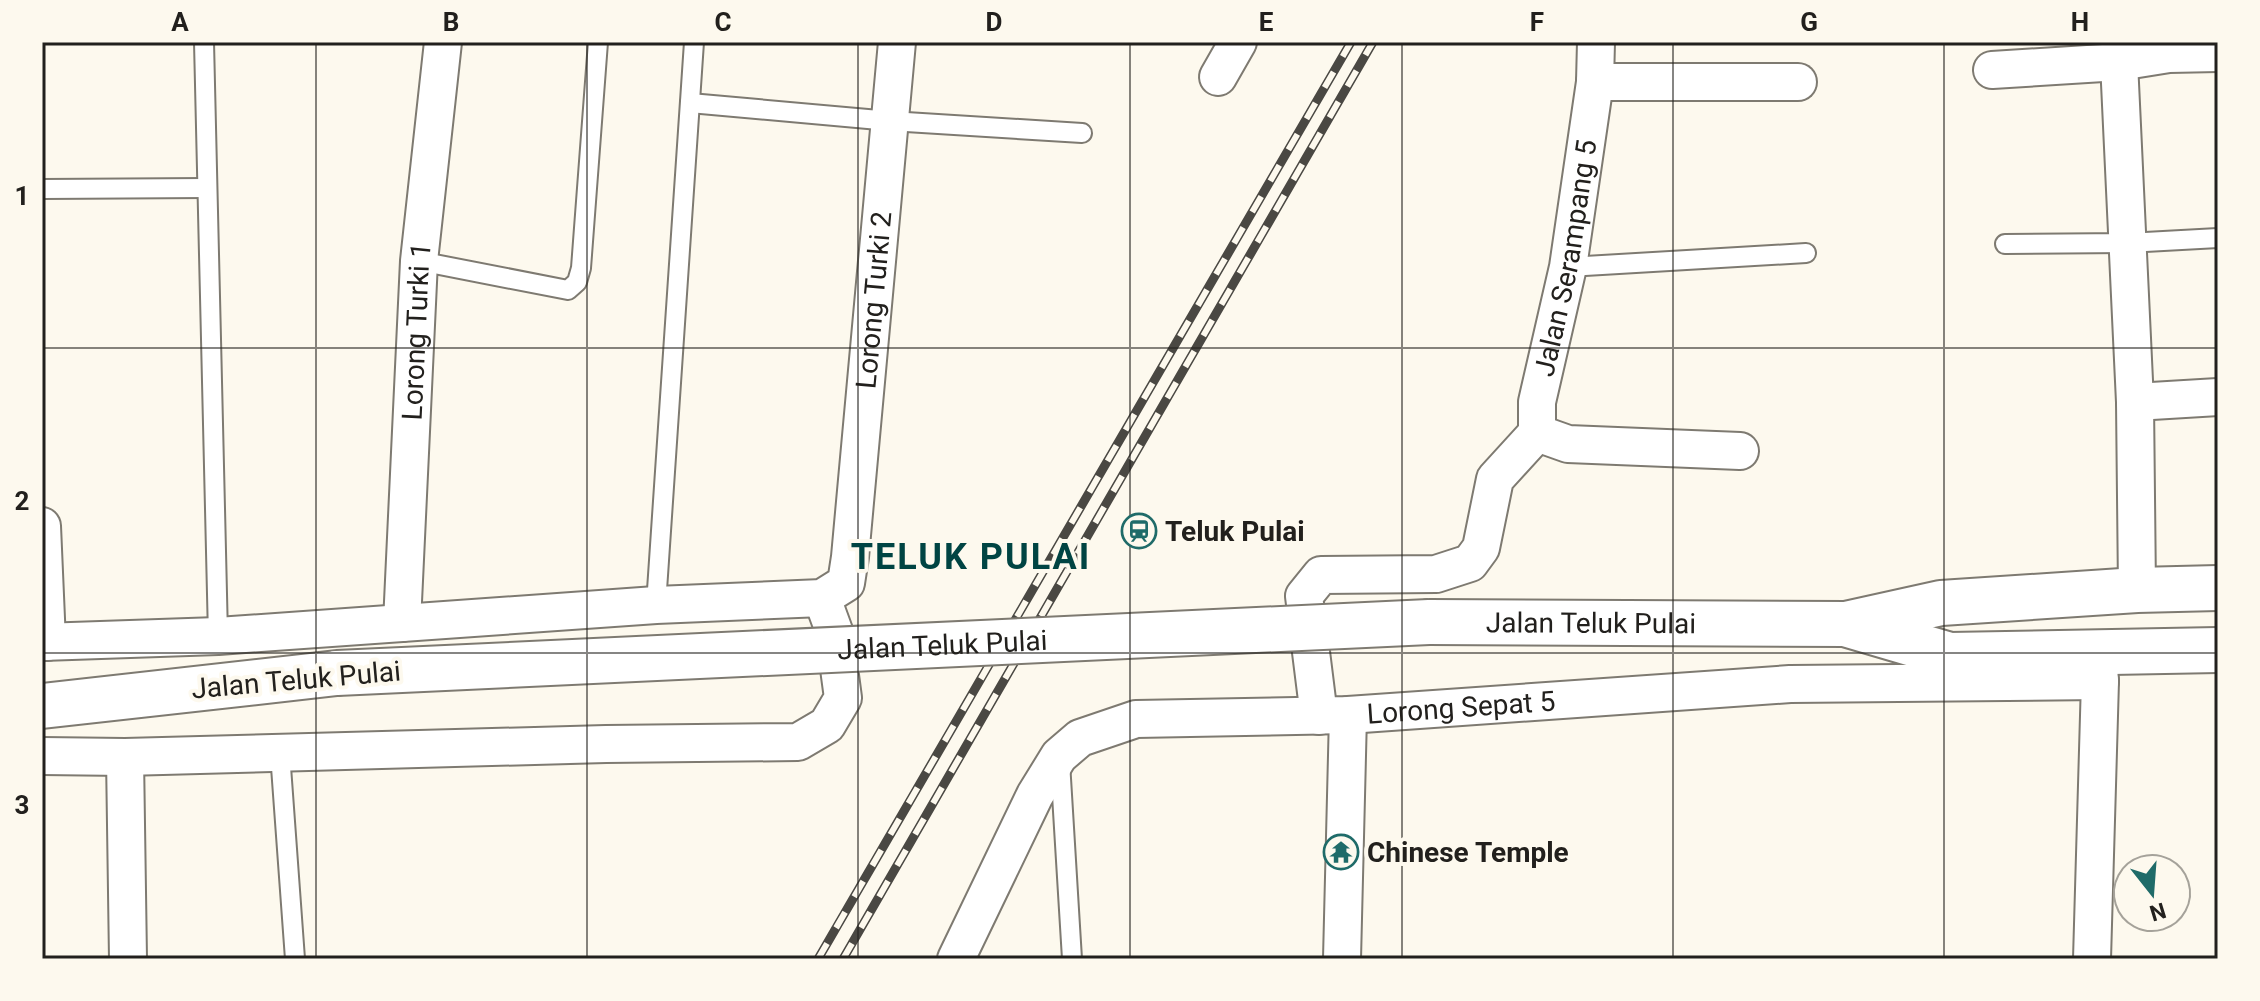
<svg xmlns="http://www.w3.org/2000/svg" width="2260" height="1001" viewBox="0 0 2260 1001" font-family="Roboto,sans-serif">
<style>
.lines{fill:none;stroke-linecap:round;stroke-linejoin:round}
.service-casing{stroke:#7e7a71;stroke-width:22}
.minor-casing{stroke:#7e7a71;stroke-width:40}
.secondary-casing{stroke:#7e7a71;stroke-width:48}
.service{stroke:#fff;stroke-width:18}
.minor{stroke:#fff;stroke-width:36}
.secondary{stroke:#fff;stroke-width:44}
.rail-casing{stroke:#4a4843;stroke-width:9}
.rail{stroke:#fdf9ee;stroke-width:6;stroke-dasharray:18;stroke-linecap:butt}
.secondary-bridge-casing{stroke:#7e7a71;stroke-width:48;stroke-linecap:butt}
.secondary-bridge{stroke:#fff;stroke-width:44}
.grid{fill:none;stroke:#22201d;stroke-width:2;stroke-opacity:0.55}
.labels{text-anchor:middle;dominant-baseline:central;stroke-width:8;stroke-linejoin:round;paint-order:stroke}
.street-label{font-size:28px;fill:#22201d;stroke:#fdf9ee}
.poi-label{font-size:28px;font-weight:bold;fill:#22201d;stroke:#fdf9ee;text-anchor:start}
.district-label{font-size:36px;font-weight:bold;letter-spacing:2px;fill:#004443;stroke:#fdf9ee}
.neatline{fill:none;stroke:#22201d;stroke-width:3}
.grid-label{font-size:26px;text-anchor:middle;font-weight:bold;fill:#22201d}
</style>
<rect width="100%" height="100%" fill="#fdf9ee"/>
<g class="lines">
<g class="service-casing">
<g id="service">
<polyline points="204,42 218,636"/>
<polyline points="690,103 890,121 1082,133"/>
<polyline points="42,189 207,188"/>
<polyline points="2005,244 2127,243 2218,238"/>
<polyline points="419,261 568,290 577,282 581,268 598,42"/>
<polyline points="1568,267 1806,253"/>
<polyline points="656,605 694,42"/>
<polyline points="280,753 295,959"/>
<polyline points="1060,762 1072,959"/>
</g>
</g>
<g class="minor-casing">
<g id="minor">
<polyline points="2119,62 2135,402 2137,590"/>
<polyline points="1992,70 2119,62 2169,54 2218,53"/>
<polyline points="1218,77 1238,42"/>
<polyline points="1595,82 1798,82"/>
<polyline points="2135,402 2218,397"/>
<path id="s1" d="M1537,433V402L1568,267L1595,82L1596,42"/>
<polyline points="1537,433 1568,444 1740,451"/>
<polyline points="42,526 47,642"/>
<path id="s2" d="M402,623L419,261L443,42"/>
<path id="s3" d="M42,642L218,636L656,605L822,598L846,583L850,557L897,42"/>
<polyline points="1319,716 1304,596 1321,575 1436,574 1470,563 1481,548 1495,479 1537,433"/>
<polyline points="42,756 125,757 606,744 798,742 827,725 843,698 834,631 822,598"/>
<polyline points="125,757 128,959"/>
<path id="s4" d="M956,959L1035,795L1059,756L1080,738L1136,719L1348,715L1790,684L2100,681"/>
<polyline points="1342,959 1348,715"/>
<polyline points="2092,959 2100,681 2098,657"/>
</g>
</g>
<g class="secondary-casing">
<g id="secondary">
<path id="s5" d="M1429,622L1846,624L1941,603L2137,590L2218,588"/>
<polyline points="1848,625 1950,655 2218,650"/>
<polyline points="42,706 337,673"/>
</g>
</g>
<use href="#service" class="service"/>
<use href="#minor" class="minor"/>
<use href="#secondary" class="secondary"/>
<g class="rail-casing">
<g id="rail">
<polyline points="818,959 1351,42"/>
<polyline points="843,959 1373,42"/>
</g>
</g>
<use href="#rail" class="rail"/>
<g class="secondary-bridge-casing">
<g id="secondary-bridge">
<path id="s6" d="M337,673L1429,622"/>
</g>
</g>
<use href="#secondary-bridge" class="secondary-bridge"/>
</g>
<path class="grid" d="M316,42V959M587,42V959M858,42V959M1130,42V959M1402,42V959M1673,42V959M1944,42V959M42,348H2218M42,653H2218"/>
<defs>
<g id="station-ring" transform="scale(1.8)"><circle r="9.5" fill="#fdf9ee" stroke="#1f6b69" stroke-width="1.5"/><path d="M-3-6H3Q5-6 5-4V2Q5 4 3 4L4.5 6H3L1.5 4h-3L-3 6H-4.5L-3 4Q-5 4-5 2V-4Q-5-6-3-6ZM-3.5-4v3h7v-3ZM-3.5 1v1.5H-2V1ZM2 1v1.5H3.5V1Z" fill="#1f6b69"/></g>
<g id="temple-ring" transform="scale(1.8)"><circle r="9.5" fill="#fdf9ee" stroke="#1f6b69" stroke-width="1.5"/><path d="M0-6L5-2H3V0L6.5 2.5H4V6H1.5V3h-3V6H-4V2.5H-6.5L-3 0V-2H-5Z" fill="#1f6b69"/></g>
</defs>
<g fill-rule="evenodd">
<use href="#station-ring" x="1139" y="531"/>
<use href="#temple-ring" x="1341" y="852"/>
</g>
<g class="labels">
<g class="street-label">
<text stroke="none"><textPath href="#s1" startOffset="178">Jalan Serampang 5</textPath></text>
<text stroke="none"><textPath href="#s3" startOffset="1094">Lorong Turki 2</textPath></text>
<text stroke="none"><textPath href="#s2" startOffset="292">Lorong Turki 1</textPath></text>
<text stroke="none"><textPath href="#s5" startOffset="162">Jalan Teluk Pulai</textPath></text>
<text stroke="none"><textPath href="#s6" startOffset="606">Jalan Teluk Pulai</textPath></text>
<text transform="translate(296 680) rotate(-5)">Jalan Teluk Pulai</text>
<text stroke="none"><textPath href="#s4" startOffset="640">Lorong Sepat 5</textPath></text>
</g>
<g class="poi-label">
<text x="1165" y="531">Teluk Pulai</text>
<text x="1367" y="852">Chinese Temple</text>
</g>
<g class="district-label">
<text x="971" y="557">TELUK PULAI</text>
</g>
</g>
<rect width="2260" height="1001" fill="none" stroke="#fdf9ee" stroke-width="88"/>
<g transform="translate(2152 893) rotate(163)"><circle r="38" fill="#fdf9ee" stroke="#a5a29a" stroke-width="2"/>
<path d="M0-6L14 30L0 20L-14 30Z" fill="#1f6b69"/>
<text y="-12" font-size="22" font-weight="bold" text-anchor="middle" fill="#22201d">N</text>
</g>
<rect x="44" y="44" width="2172" height="913" class="neatline"/>
<g class="grid-label">
<text x="180" y="31">A</text>
<text x="451" y="31">B</text>
<text x="723" y="31">C</text>
<text x="994" y="31">D</text>
<text x="1266" y="31">E</text>
<text x="1537" y="31">F</text>
<text x="1809" y="31">G</text>
<text x="2080" y="31">H</text>
<text x="22" y="205">1</text>
<text x="22" y="510">2</text>
<text x="22" y="814">3</text>
</g>
</svg>
